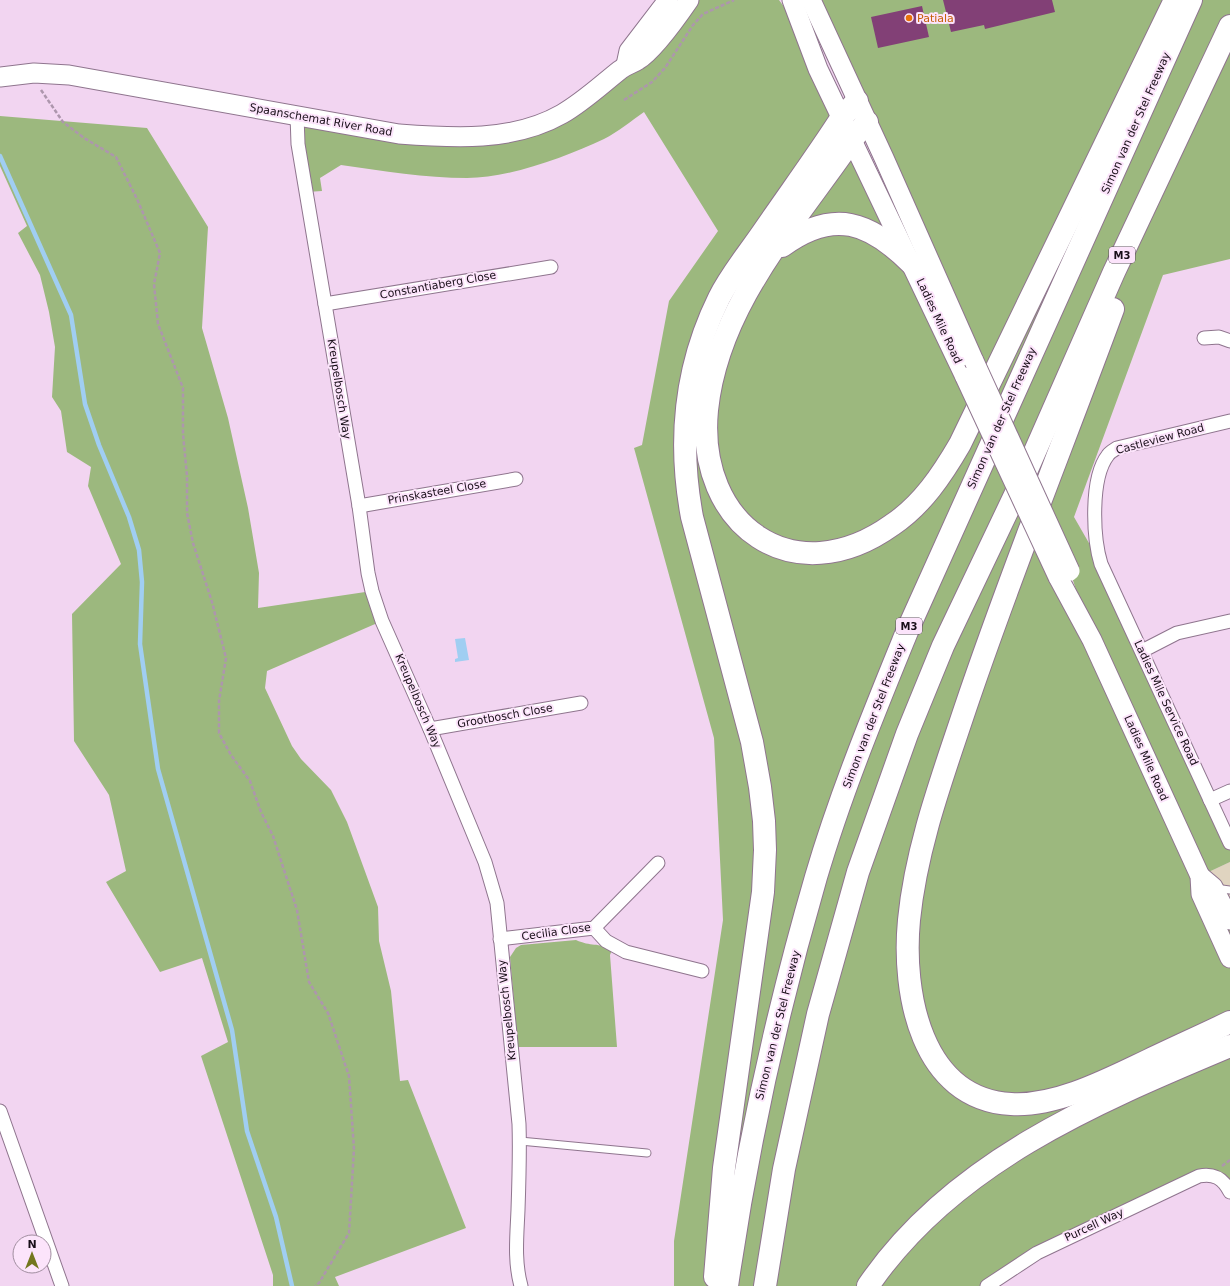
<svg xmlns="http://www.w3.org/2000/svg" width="1230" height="1286" viewBox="0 0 1230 1286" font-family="'DejaVu Sans',sans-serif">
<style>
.commercial{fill:#e0d4c0}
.green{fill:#9cb87e}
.water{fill:#a0cef2}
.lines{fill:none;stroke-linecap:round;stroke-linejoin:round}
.stream{stroke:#a0cef2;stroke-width:4.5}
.building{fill:#824076}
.lane-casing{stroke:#8f758e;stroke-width:9}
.street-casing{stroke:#8f758e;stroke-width:15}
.secondary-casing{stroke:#8f758e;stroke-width:21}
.highway-casing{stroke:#8f758e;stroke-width:24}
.path{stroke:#ad96ad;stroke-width:2.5;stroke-dasharray:4 2;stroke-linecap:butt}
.lane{stroke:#fff;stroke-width:7}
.street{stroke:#fff;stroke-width:13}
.secondary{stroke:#fff;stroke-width:19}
.highway{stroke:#fff;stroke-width:22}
.secondary-bridge-casing{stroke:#8f758e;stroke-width:21;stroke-linecap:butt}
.secondary-bridge{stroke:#fff;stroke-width:19}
.food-dot{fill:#e8710a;stroke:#fce4fb;stroke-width:1.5}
.labels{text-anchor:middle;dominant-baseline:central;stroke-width:4;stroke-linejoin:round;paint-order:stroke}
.shield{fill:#fce4fb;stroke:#5c4e5c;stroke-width:1}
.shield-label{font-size:10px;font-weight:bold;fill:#180e18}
.food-label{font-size:11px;fill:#c56008;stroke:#fce4fb;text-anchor:start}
.street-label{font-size:11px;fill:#180e18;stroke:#fce4fb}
</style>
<rect width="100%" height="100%" fill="#f2d5f1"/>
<polygon class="commercial" points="1230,862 1230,920 1200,876"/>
<g class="green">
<path d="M699,0H779L807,38L1091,637L1070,571L811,0H1230V259L1163,275L1074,517L1101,564L1230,843V862L1200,876L1230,920V1192L1227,1186L1199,1176L987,1286H674V1241L723,920L714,738L634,448L642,445L669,301L718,231L644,112C631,121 618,132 604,139C566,157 509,178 467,178C425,178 383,171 341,165L320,178L322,191L307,192L297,115L399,134L533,125L686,12Z"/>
<polygon points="0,116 147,128 208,227 202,328 228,418 248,508 259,573 258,608 372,591 382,621 267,671 265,688 292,746 301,759 331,790 347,822 378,907 379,941 391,991 400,1081 408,1080 466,1228 335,1277 339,1286 273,1286 273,1275 201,1056 228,1042 202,958 160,972 106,882 126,871 109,795 74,741 72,614 121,564 88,486 91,467 67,452 61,411 52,397 55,347 49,312 40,275 18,233 27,226 0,166"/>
<path d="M576,940C591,947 598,942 612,950L610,955L617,1047H518L510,957L516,948L521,945Z"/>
</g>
<polygon class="water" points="465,638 469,660 455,662 455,659 458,658 455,639"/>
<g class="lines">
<polyline class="stream" points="0,156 71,315 85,404 99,445 129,517 139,550 142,582 140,644 158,769 232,1030 247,1131 276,1217 292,1286"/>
</g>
<g class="building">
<polygon points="943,0 1052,0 1055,12 985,29 984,25 951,32"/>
<polygon points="922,6 929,37 878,48 871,17"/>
</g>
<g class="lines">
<g class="lane-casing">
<g id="lane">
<polyline points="1215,888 1230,890"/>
<polyline points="520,1141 647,1153"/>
</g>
</g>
<g class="street-casing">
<g id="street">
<path d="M297,115L298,144L359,506L368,573L372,591L382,621L430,729L485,862L497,903L519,1124C520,1152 519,1181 518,1210C517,1235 514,1261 521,1286"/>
<polyline points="325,304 551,267"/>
<polyline points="1204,338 1219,337 1230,341"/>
<path d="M1230,421L1117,448C1114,450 1110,452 1108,455C1090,478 1093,538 1101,564L1230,843"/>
<polyline points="359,506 516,479"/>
<polyline points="1142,651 1177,633 1230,621"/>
<polyline points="430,729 581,703"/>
<polyline points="1210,800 1230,791"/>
<polyline points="594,928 606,941 626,952 702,971"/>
<polyline points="500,939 594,928 658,863"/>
<polyline points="0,1111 62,1286"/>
<path d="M987,1286L1037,1253L1199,1176C1214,1173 1223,1178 1230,1192"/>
</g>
</g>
<g class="secondary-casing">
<g id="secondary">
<polyline points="792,0 818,69 965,377"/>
<polyline points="811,0 884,158 974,361"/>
<polyline points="626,65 629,51 668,0"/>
<path d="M0,77L34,73L69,75L399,134C453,138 513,142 562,114C583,102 601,85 620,70C626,65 632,64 638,60C654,50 678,16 689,0"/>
<polyline points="1058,577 1092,640 1200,876 1201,894 1230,958"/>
<polyline points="1200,876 1213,887 1230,920"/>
</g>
</g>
<g class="highway-casing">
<g id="highway">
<path d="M867,122L853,138C795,223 718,304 707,410C696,526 794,595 892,525C922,505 942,475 960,444L1175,0"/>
<path d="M782,246C834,208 870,222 912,264"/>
<path d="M1113,309C1064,442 1010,575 965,709C942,778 916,848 909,920C902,993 921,1099 1011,1104C1056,1107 1109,1079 1149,1060C1176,1047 1203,1035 1230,1022"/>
<path d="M715,1277L724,1168L763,892L765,850L764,821L760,787L752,742L692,517C678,442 685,367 719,298C731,274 748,254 763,232C789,194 817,156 842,117L857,101"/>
<path d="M727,1286C747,1147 777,1011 816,877C841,792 875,710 908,629L1191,0"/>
<polyline points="765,1286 784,1169 818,1014 858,872 907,734 943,646 1025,474 1114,272 1230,26"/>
<path d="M868,1286C952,1162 1097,1102 1230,1046"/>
</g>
</g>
<g class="path">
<polyline points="41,90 63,122 84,138 116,157 137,199 160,253 154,284 158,324 183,388 183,434 187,476 187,513 193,543 212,602 226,658 219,701 219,733 231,755 250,781 261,812 273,836 297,910 309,982 328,1013 349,1076 354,1149 349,1233 319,1283 315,1286"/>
<polyline points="624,100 652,82 665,68 693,25 703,14 734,0"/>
<polyline points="1222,1166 1230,1160"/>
</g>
<use href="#lane" class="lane"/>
<use href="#street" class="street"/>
<use href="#secondary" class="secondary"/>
<use href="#highway" class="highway"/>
<g class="secondary-bridge-casing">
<g id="secondary-bridge">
<polyline points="974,361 1070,571"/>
<polyline points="965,377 1058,577"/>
</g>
</g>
<use href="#secondary-bridge" class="secondary-bridge"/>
</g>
<circle class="food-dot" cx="909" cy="18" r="4"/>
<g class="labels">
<g class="shield">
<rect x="1109" y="247" width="26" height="16" rx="3"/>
<rect x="896" y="618" width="26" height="16" rx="3"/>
</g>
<g class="shield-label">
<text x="1122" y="255">M3</text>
<text x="909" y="626">M3</text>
</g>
<g class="food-label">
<text x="917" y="18">Patiala</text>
</g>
<g class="street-label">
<text transform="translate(321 120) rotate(10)">Spaanschemat River Road</text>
<text transform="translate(1136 123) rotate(-66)">Simon van der Stel Freeway</text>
<text transform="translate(438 285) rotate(-10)">Constantiaberg Close</text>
<text transform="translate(939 321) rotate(65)">Ladies Mile Road</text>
<text transform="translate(339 389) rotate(81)">Kreupelbosch Way</text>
<text transform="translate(1002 418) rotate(-66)">Simon van der Stel Freeway</text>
<text transform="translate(1160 439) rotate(-15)">Castleview Road</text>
<text transform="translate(437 492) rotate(-10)">Prinskasteel Close</text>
<text transform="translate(418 701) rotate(67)">Kreupelbosch Way</text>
<text transform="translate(1166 703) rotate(65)">Ladies Mile Service Road</text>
<text transform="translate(505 716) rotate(-10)">Grootbosch Close</text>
<text transform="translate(874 716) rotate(-69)">Simon van der Stel Freeway</text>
<text transform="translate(1146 758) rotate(66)">Ladies Mile Road</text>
<text transform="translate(556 932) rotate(-8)">Cecilia Close</text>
<text transform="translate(507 1010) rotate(-96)">Kreupelbosch Way</text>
<text transform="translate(778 1025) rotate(-76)">Simon van der Stel Freeway</text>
<text transform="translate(1094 1225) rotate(-25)">Purcell Way</text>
</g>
</g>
<g transform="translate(32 1254)"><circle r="19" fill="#fce4fb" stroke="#a18ea0"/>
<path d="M0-3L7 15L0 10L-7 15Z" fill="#74771f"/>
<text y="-6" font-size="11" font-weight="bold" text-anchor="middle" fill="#180e18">N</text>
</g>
</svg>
